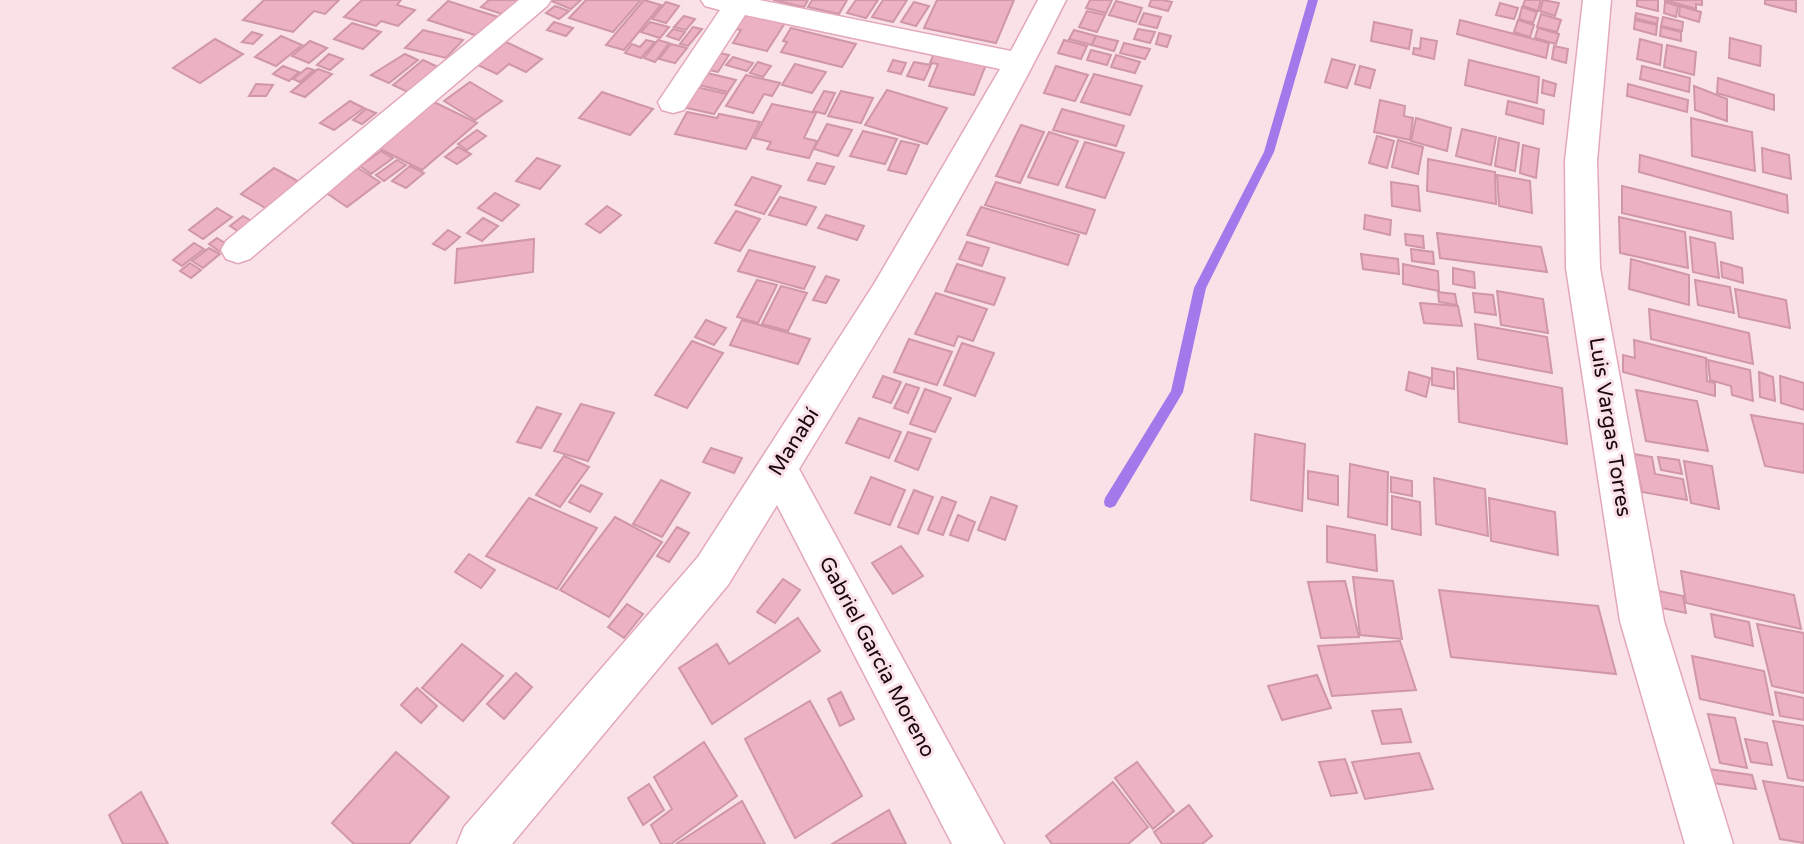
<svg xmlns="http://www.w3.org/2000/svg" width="1804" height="844" viewBox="0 0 1804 844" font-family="'Varela Round',sans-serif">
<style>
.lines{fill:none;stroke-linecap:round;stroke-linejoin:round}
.stream{fill:#a378ea;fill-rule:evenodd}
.building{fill:#ecb1c2;stroke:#d097a8;stroke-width:2}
.minor-casing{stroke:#e3a8ba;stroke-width:3}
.minor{fill:#fff;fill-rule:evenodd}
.labels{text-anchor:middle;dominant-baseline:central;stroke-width:6;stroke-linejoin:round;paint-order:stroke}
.street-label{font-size:21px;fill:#1b080e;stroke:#fae1e8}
</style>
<rect width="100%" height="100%" fill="#fae1e8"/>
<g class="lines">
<polygon class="stream" points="1308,0 1318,0 1274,152 1206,288 1183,392 1115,506 1110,508 1105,506 1104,502 1105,498 1171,391 1194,288 1264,152"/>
</g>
<g class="building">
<polygon points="264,0 339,0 325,14 314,11 293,32 243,20"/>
<polygon points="362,0 401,0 397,5 415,10 398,26 381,21 376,26 344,17"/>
<polygon points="489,0 519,0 505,15 481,7"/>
<polygon points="549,0 581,0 571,9"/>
<polygon points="586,0 641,0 613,32 569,18"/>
<polygon points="644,0 661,5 624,50 606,45"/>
<polygon points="773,0 808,0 804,7"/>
<polygon points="812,0 847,0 839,14 808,7"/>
<polygon points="856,0 878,0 866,18 847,13"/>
<polygon points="883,0 907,0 893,22 872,17"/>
<polygon points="937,0 1014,0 996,43 924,28"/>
<polygon points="1090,0 1112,0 1106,13 1086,8"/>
<polygon points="1151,0 1163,0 1172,2 1168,11 1149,6"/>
<polygon points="1525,0 1541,0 1538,11 1523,6"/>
<polygon points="1543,0 1559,3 1555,16 1540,11"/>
<polygon points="1637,0 1658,0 1658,11 1637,6"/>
<polygon points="1664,0 1702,0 1702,5 1696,4 1696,9"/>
<polygon points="1765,0 1796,0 1796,12 1765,4"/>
<polygon points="448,1 498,17 478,36 428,20"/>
<polygon points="1116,1 1142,8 1136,22 1109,15"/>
<polygon points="666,2 679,6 666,23 652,19"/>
<polygon points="914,2 929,6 916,26 901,22"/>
<polygon points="1665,2 1678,6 1676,17 1664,13"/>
<polygon points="1500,3 1518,8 1514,19 1496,15"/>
<polygon points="555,6 569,11 559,19 546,13"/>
<polygon points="1680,6 1701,12 1699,22 1679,16"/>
<polygon points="1522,7 1537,12 1533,23 1519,19"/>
<polygon points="1087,11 1105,15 1097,32 1079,27"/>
<polygon points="739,12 785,23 767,51 733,43 741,30 728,27"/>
<polygon points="1144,13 1161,17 1157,28 1139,24"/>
<polygon points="1636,13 1658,18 1657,24 1635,18"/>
<polygon points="1541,14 1561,20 1557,32 1537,27"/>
<polygon points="684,16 695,19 686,30 674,27"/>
<polygon points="1663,17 1683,22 1682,31 1661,26"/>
<polygon points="1460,20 1549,43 1546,58 1457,34"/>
<polygon points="1518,20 1534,25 1530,37 1514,32"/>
<polygon points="1635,20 1657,25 1656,35 1634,29"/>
<polygon points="554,22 573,28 566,36 547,30"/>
<polygon points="650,22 669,27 660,38 641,32"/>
<polygon points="1374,22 1412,30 1409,49 1371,41"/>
<polygon points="352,23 381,32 363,49 334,39"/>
<polygon points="693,27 702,29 688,46 680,44"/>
<polygon points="1661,27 1681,32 1681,41 1660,36"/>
<polygon points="791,28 856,44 842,67 781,52 787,42 783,41"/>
<polygon points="1538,28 1559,34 1556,44 1535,38"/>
<polygon points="673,29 685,32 679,40 667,36"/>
<polygon points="1138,29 1155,32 1150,43 1134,39"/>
<polygon points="423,30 463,40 446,58 405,48"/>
<polygon points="1074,30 1096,36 1092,45 1069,39"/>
<polygon points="252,32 262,35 253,44 242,42"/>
<polygon points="1159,33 1171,36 1167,47 1156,44"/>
<polygon points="281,36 302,45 276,66 255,57"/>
<polygon points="1096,36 1118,41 1114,51 1092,45"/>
<polygon points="1421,38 1437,41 1434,59 1413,54 1414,48 1420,49"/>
<polygon points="1730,38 1761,46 1760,66 1729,58"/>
<polygon points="215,39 243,54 200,83 173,68"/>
<polygon points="1640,39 1662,45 1660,65 1637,59"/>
<polygon points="646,40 655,42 641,58 625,53 632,44 640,47"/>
<polygon points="658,40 669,43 655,62 644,58"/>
<polygon points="1064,40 1087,46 1081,59 1058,53"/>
<polygon points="310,41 327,48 309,63 292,56"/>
<polygon points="506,42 542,59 526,72 509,64 497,74 478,65"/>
<polygon points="1124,43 1150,49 1145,59 1120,53"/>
<polygon points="671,44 687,48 675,63 659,59"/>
<polygon points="1667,45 1696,52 1694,75 1664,67"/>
<polygon points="1554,46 1568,49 1566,63 1552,59"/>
<polygon points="1091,50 1111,55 1107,65 1087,60"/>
<polygon points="935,51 987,62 974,95 929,86 938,64 930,63"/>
<polygon points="715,52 729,55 718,72 704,69"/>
<polygon points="329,54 343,59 330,70 317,65"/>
<polygon points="405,54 418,60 389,83 371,75"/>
<polygon points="1116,55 1140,62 1135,73 1111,67"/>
<polygon points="733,57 753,63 747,71 726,65"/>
<polygon points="1332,59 1355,65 1347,88 1325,82"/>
<polygon points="423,60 438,67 408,92 393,85"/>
<polygon points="893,60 906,63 901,74 888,71"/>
<polygon points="1469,60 1539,77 1537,103 1465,85"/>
<polygon points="758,62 771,66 763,77 750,73"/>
<polygon points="914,62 931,65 924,80 907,76"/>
<polygon points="795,64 826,72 812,93 782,85"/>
<polygon points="283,66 299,72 289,81 273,74"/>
<polygon points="1056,66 1088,75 1075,101 1044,93"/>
<polygon points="1360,66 1375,70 1370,88 1355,84"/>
<polygon points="1642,66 1690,78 1689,92 1640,79"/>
<polygon points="307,68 314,70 300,82 293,79"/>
<polygon points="318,69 332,74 305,97 291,92"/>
<polygon points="703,72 736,80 728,92 695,84"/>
<polygon points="1094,74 1142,86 1130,115 1081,102"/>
<polygon points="746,75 780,83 772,96 764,94 753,113 726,106"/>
<polygon points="1718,78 1774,95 1774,110 1717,93"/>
<polygon points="1543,80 1556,84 1554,96 1542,93"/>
<polygon points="470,82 502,101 475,120 444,101"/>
<polygon points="256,84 273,85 266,96 249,96"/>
<polygon points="1628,84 1688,100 1687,112 1627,96"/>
<polygon points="1694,86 1727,99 1727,121 1695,110"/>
<polygon points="696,87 727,94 714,114 683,107"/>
<polygon points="887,90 947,108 927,144 865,125"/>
<polygon points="824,91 835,93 825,114 813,111"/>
<polygon points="841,91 873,98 861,123 828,116"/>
<polygon points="602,92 653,109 630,135 579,118"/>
<polygon points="430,100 477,123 422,170 374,146"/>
<polygon points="1380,100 1405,106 1404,116 1413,118 1410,140 1374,132"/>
<polygon points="350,101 364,108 334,130 320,123"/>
<polygon points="1508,101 1544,110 1543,124 1506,114"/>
<polygon points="772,104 816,113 804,138 817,141 809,158 767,149 771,142 754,138"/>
<polygon points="366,109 376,113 362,124 353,120"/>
<polygon points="1062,109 1124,126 1116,146 1053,130"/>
<polygon points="687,112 717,118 719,114 760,122 746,149 675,134"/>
<polygon points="1416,118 1451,128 1447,151 1411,141"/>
<polygon points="1691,118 1752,132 1755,171 1692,156"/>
<polygon points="827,124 852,130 838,156 814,149"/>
<polygon points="1021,125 1044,132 1020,183 996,176"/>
<polygon points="1462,129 1496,137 1491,165 1456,156"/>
<polygon points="477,130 486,136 467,150 458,144"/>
<polygon points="863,131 897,139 885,164 850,156"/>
<polygon points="1049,132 1078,141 1058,185 1028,177"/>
<polygon points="1377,136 1394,141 1387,168 1369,163"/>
<polygon points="1499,138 1519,143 1515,171 1495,166"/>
<polygon points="1398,140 1423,147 1418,174 1392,167"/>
<polygon points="901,141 919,145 906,174 888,170"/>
<polygon points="1085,142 1124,153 1105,198 1066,187"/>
<polygon points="1523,145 1539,149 1536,178 1520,173"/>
<polygon points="458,147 471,154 457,164 445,157"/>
<polygon points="1762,148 1789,155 1791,179 1763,172"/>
<polygon points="381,151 393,158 371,174 360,166"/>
<polygon points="1640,155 1787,195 1788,213 1639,172"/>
<polygon points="537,158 560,166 540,189 516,181"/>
<polygon points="1428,159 1495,172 1496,204 1427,191"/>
<polygon points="397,160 406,165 384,181 376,175"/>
<polygon points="817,163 834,167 825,184 808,180"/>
<polygon points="410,166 424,173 406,188 392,181"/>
<polygon points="274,168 303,184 269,210 241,194"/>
<polygon points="358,168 380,182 347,207 325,192"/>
<polygon points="1497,175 1530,181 1532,213 1499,206"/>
<polygon points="752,177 781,186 764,214 735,205"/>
<polygon points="996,182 1095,210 1086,234 985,205"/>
<polygon points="1391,182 1418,186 1420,211 1392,206"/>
<polygon points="1622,186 1731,212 1733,239 1622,213"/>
<polygon points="495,193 519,205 502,221 478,208"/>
<polygon points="780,197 816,207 806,225 769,215"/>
<polygon points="607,206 621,215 600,233 586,224"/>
<polygon points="981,207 1079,235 1068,265 967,235"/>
<polygon points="217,208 232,217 203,239 189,230"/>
<polygon points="736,211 760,219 740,251 715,243"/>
<polygon points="826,215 864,226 857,240 818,228"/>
<polygon points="1365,215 1391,220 1390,235 1364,229"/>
<polygon points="243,216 255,223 241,233 230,226"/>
<polygon points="1619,217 1685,232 1688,268 1620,253"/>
<polygon points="483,218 498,226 482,241 467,233"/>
<polygon points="448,230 460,237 445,250 433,244"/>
<polygon points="1437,233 1541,247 1547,272 1440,258"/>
<polygon points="1405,234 1423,236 1424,248 1406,245"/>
<polygon points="1690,237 1715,243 1719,278 1693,272"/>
<polygon points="217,238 228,245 219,251 209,244"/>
<polygon points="534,239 533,272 455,283 457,249"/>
<polygon points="967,242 989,248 982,266 959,259"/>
<polygon points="194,243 204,249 182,266 173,260"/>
<polygon points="209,248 220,254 203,268 192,261"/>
<polygon points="1411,249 1433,252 1434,264 1412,261"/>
<polygon points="749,250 815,267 804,289 738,271"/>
<polygon points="1361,254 1398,259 1399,274 1363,269"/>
<polygon points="1631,259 1689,275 1689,305 1629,289"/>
<polygon points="1721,262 1742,268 1743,283 1722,277"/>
<polygon points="190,263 201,270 191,278 180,271"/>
<polygon points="957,264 1005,278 994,305 945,291"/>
<polygon points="1403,264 1438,271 1439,291 1403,284"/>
<polygon points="1453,268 1474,272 1475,288 1453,284"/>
<polygon points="826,276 839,280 826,303 813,300"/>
<polygon points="757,280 777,285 758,323 737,317"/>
<polygon points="1695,280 1730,287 1734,313 1698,305"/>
<polygon points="781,286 807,293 788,331 762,324"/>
<polygon points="1735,289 1786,300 1790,328 1739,317"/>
<polygon points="1497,291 1543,299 1548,333 1501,325"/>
<polygon points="1438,292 1455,294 1457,305 1439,302"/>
<polygon points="936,293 987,309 973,341 958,336 954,346 915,334"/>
<polygon points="1473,293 1493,295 1496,315 1475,312"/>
<polygon points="1420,303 1458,306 1462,326 1424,323"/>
<polygon points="1649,309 1749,333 1753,364 1651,339"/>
<polygon points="706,320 726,328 714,345 695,337"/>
<polygon points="742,320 810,339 798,364 730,345"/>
<polygon points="1475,324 1547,337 1552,373 1478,359"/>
<polygon points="909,339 952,352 937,385 894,372"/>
<polygon points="1634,340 1706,358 1707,381 1715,383 1715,396 1623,372 1623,355 1635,358"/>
<polygon points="692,341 723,353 687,408 655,395"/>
<polygon points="962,343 994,353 975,396 944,385"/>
<polygon points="1708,360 1750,370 1753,401 1732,395 1731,386 1710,380"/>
<polygon points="1432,368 1454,372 1454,389 1432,385"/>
<polygon points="1457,368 1562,388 1567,444 1459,422"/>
<polygon points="1409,372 1430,378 1426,397 1406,390"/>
<polygon points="1759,372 1773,377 1775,401 1760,397"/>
<polygon points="883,376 901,382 891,403 873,397"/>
<polygon points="1780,376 1804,383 1804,410 1781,403"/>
<polygon points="906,384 919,388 908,413 894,408"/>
<polygon points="925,389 951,398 935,432 910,424"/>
<polygon points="1636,390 1697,401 1708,451 1646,441"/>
<polygon points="581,404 614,413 588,461 554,451"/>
<polygon points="537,407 561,414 541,448 517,442"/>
<polygon points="1751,415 1804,424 1804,473 1765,466"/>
<polygon points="859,418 901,432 889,458 846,443"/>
<polygon points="908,432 931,439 918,470 895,461"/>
<polygon points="1255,434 1305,444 1302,511 1251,500"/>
<polygon points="711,448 742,458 734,473 703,462"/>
<polygon points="1634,454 1652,457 1655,474 1683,479 1687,500 1642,492"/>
<polygon points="564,456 589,467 560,507 536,495"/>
<polygon points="1658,457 1679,460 1682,474 1661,470"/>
<polygon points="1684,461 1712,466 1719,509 1691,503"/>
<polygon points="1350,464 1388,472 1387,525 1348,517"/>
<polygon points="1308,471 1338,476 1338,505 1308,499"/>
<polygon points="871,477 905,490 890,525 855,513"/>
<polygon points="1391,477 1412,481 1412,496 1391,492"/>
<polygon points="1434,478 1485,489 1488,536 1436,524"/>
<polygon points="661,480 690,493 662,537 633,524"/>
<polygon points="581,485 602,494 590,512 569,502"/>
<polygon points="914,490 933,497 918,534 898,527"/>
<polygon points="1392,496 1420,502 1421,535 1392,529"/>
<polygon points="942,497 956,502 943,535 928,530"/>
<polygon points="991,497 1017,506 1005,540 978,530"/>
<polygon points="529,498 597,528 557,589 486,556"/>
<polygon points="1489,498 1555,512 1558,555 1491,541"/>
<polygon points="958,515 975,522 968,541 950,535"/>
<polygon points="615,517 662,542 609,617 560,590"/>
<polygon points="1327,526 1375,535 1377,571 1327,562"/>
<polygon points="677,527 689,533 669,562 657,556"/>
<polygon points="901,546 923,576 893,594 872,563"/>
<polygon points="469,554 495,570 481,588 455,572"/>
<polygon points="1681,571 1794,595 1801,629 1686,603"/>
<polygon points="1353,577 1393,581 1402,639 1360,635"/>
<polygon points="783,579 800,590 775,623 757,612"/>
<polygon points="1345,581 1359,637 1321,638 1308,582"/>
<polygon points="1439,590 1598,606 1616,674 1451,657"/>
<polygon points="1659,591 1683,596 1686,613 1662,608"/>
<polygon points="627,604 643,614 624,638 608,627"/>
<polygon points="1711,614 1749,622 1753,646 1715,637"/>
<polygon points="798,618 820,651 712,724 679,668 717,644 729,664"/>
<polygon points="1757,624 1804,633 1804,693 1772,686"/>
<polygon points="1400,641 1416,690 1332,696 1318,646"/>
<polygon points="462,644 503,676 463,721 422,688"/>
<polygon points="1692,656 1764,671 1773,715 1700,699"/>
<polygon points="516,673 532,687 504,719 487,704"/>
<polygon points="1317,675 1331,708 1282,720 1268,686"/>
<polygon points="417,688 437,706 421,723 401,705"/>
<polygon points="841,692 854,719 840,726 828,699"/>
<polygon points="1775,692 1804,698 1804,720 1780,716"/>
<polygon points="810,701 862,796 795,838 745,739"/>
<polygon points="1401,709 1411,742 1382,744 1372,711"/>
<polygon points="1708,714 1735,718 1747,768 1720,763"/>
<polygon points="1773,721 1804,726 1804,781 1788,778"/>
<polygon points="1745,739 1767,743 1772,765 1751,762"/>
<polygon points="704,742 737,796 671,844 661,844 651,825 672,809 654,777"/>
<polygon points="396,752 449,797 409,844 354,844 332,823"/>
<polygon points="1419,753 1433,789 1365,799 1352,762"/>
<polygon points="1345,759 1357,793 1331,796 1319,762"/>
<polygon points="1137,762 1174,811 1153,829 1115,778"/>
<polygon points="1709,769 1752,775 1756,789 1713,783"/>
<polygon points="1763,781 1804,787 1804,843 1780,839"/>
<polygon points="1113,782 1148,827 1128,844 1052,844 1046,836"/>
<polygon points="649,784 664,810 643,825 628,798"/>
<polygon points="141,792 168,844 123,844 109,815"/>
<polygon points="742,801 765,844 676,844"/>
<polygon points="1189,805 1212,836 1202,844 1162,844 1154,832"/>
<polygon points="889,810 906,844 832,844"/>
</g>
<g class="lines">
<g class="minor-casing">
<g id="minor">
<polygon points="519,0 551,0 547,6 250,259 238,263 226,259 221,250 226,241"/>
<path d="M701,0H759L1011,51L1038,0H1066C986,161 893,315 799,469L1004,844H952L777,505L728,585L512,844H457L464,827L698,557L874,284L1000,69L745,15L684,110L673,113L662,110L658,102L720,10L705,6Z"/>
<polygon points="1583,0 1611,0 1597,161 1600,268 1664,621 1733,844 1685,844 1620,621 1566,268 1565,161"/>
</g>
</g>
<use href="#minor" class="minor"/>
</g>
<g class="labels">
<g class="street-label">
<text transform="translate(1610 427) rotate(81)">Luis Vargas Torres</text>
<text transform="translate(794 442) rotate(-58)">Manabí</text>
<text transform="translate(877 657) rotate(62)">Gabriel Garcia Moreno</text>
</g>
</g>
</svg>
